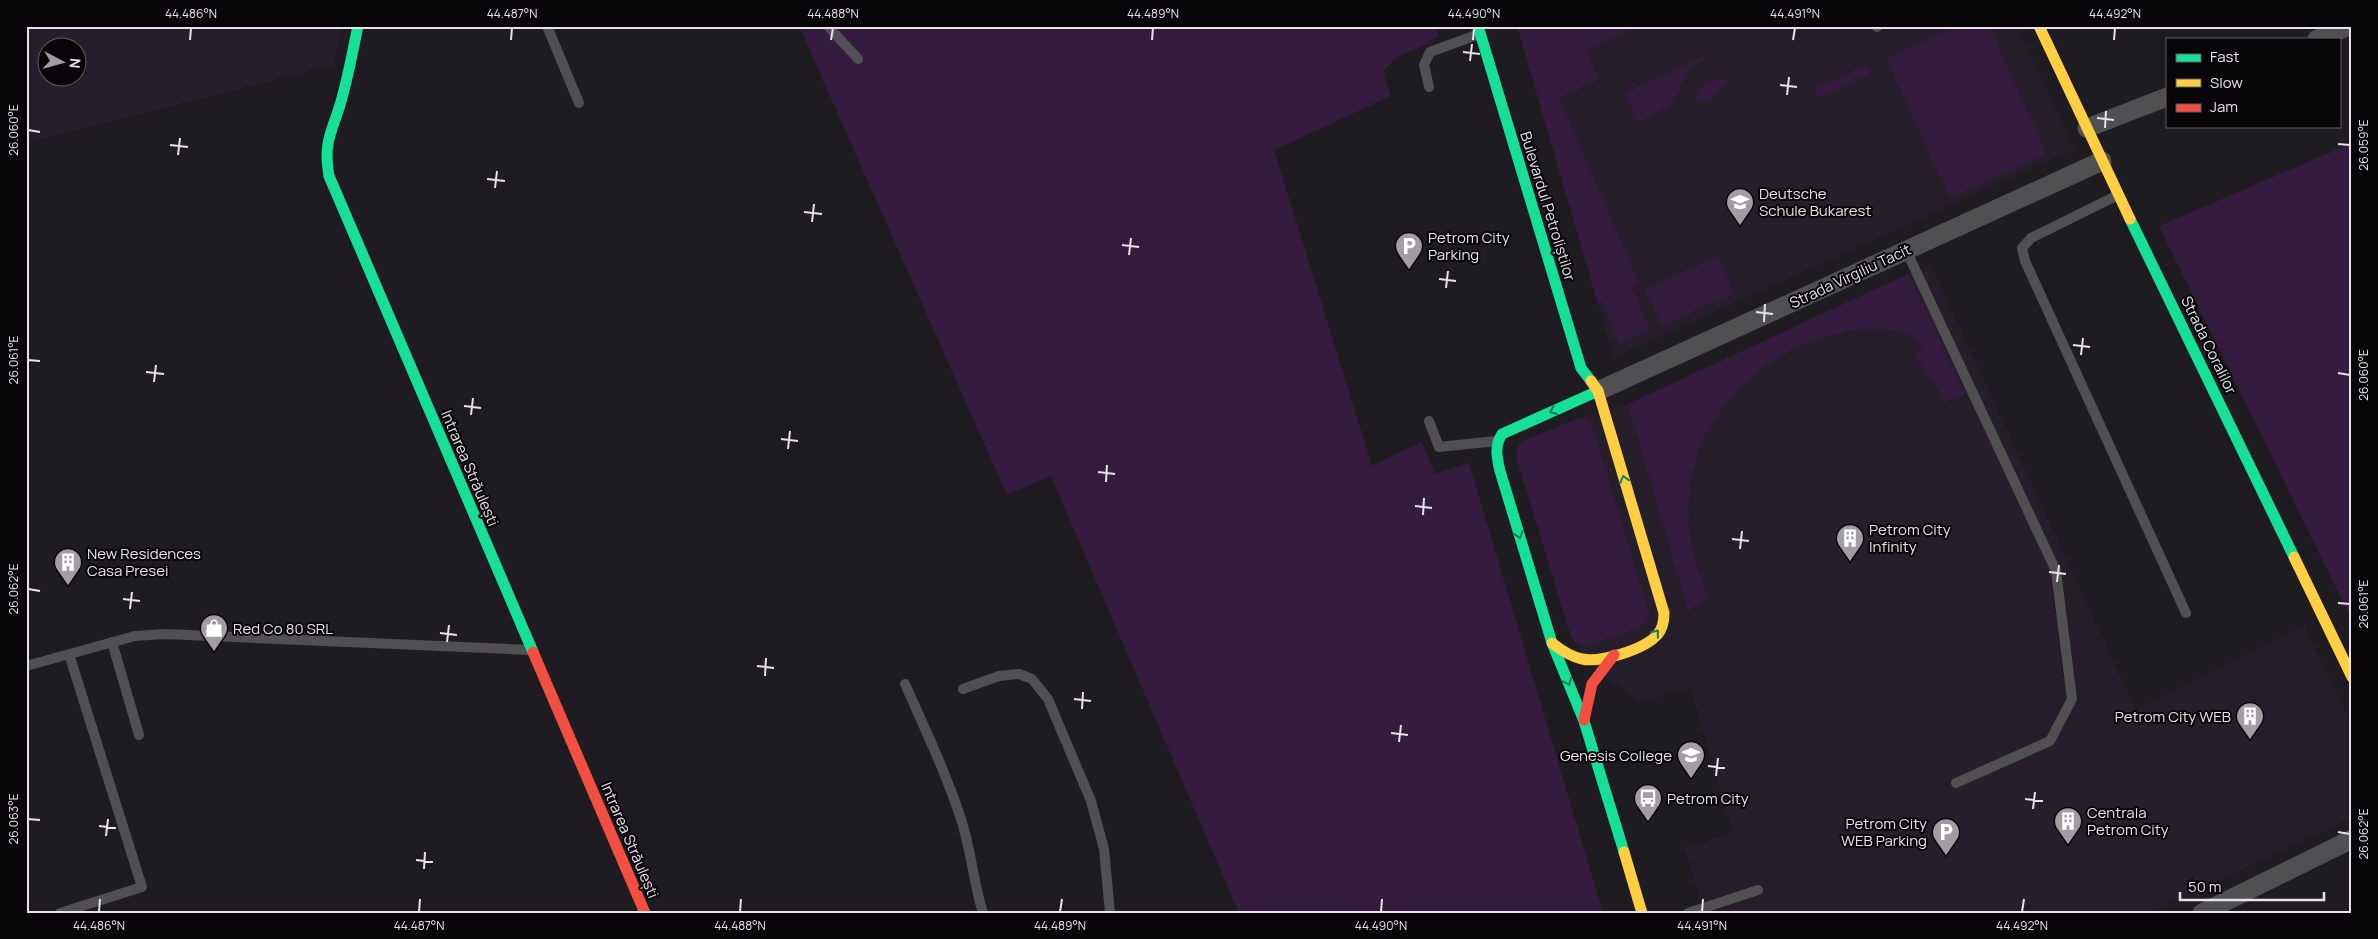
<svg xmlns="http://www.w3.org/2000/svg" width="2378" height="939" viewBox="0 0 2378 939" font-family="Manrope,sans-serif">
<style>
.built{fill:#271e2b;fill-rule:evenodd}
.green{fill:#351c3f}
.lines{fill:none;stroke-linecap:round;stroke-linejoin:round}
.lane{stroke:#504f51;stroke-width:10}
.street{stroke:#504f51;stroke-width:19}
.fast{stroke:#16e098;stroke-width:11}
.slow{stroke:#ffcf43;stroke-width:11}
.jam{stroke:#f24e42;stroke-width:11}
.oneway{stroke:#107e58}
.ticks{fill:none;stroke:#e7e3e9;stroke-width:2}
.labels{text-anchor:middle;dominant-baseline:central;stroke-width:4;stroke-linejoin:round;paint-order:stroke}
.poi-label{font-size:15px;fill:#e7e3e9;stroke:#080609;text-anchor:start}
.street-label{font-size:15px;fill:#e7e3e9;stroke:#080609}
.neatline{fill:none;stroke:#e7e3e9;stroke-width:2}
.ticks-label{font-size:12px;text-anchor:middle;fill:#e7e3e9}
</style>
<rect width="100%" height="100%" fill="#1f1c21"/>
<g class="built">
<path d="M26,26H342L334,65L26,143ZM48,48H78V78H48Z"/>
<polygon points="1517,26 2016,26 2075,149 1614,358"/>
<polygon points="1930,264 2136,710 2304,626 2352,725 2352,818 2149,913 1703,913 1685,847 1733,833 1690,688 1643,702 1594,670 1571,637 1516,456 1517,450 1523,441 1579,418 1628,404"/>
</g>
<g class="green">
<polygon points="799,26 1436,26 1439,36 1427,44 1395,58 1383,72 1391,96 1274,150 1372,466 1422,442 1435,474 1469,463 1603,913 1239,913 1051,476 1007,495"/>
<polygon points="1517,26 1637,26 1586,50 1599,79 1559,98 1639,283 1632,288 1650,330 1620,344 1602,302 1598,304"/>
<polygon points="1957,26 1989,26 2047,154 1950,198 1886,59"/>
<polygon points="1710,54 1688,71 1673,103 1638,123 1625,93"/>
<polygon points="1867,65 1871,74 1818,98 1814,89"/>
<path d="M1723,78L1729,81L1710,101L1700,102L1695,99C1698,84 1710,80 1723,78Z"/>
<polygon points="2352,143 2352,620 2159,226"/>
<polygon points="1718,256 1734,293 1662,326 1645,289"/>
<path d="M1908,274L1965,394L1944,402L1938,388L1914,355L1923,346C1918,342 1913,337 1908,334C1866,318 1802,340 1767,365C1742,383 1712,417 1700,446C1681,496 1686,549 1709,597L1688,611L1628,404Z"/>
<polygon points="1579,418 1585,418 1592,425 1649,613 1647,621 1640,628 1585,646 1576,643 1571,637 1516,456 1519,445 1523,441"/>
</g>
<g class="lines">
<g class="lane">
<polyline points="547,26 579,103"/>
<polyline points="828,26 858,59"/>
<polyline points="1877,27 1878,26"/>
<polyline points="1429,87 1424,65 1430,52 1479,34"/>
<polyline points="2118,195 2031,238 2022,248 2025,261 2186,613"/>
<polyline points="1906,250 2056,571 2072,699 2050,741 1956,783"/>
<polyline points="1429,421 1439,447 1496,441"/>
<polyline points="112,642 139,735"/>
<polyline points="26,666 135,636 165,634 531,650"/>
<path d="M905,684C925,729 946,773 961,819C971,849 973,881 983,913"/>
<polyline points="963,689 999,676 1019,674 1032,679 1048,699 1091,801 1104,849 1110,913"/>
<polyline points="60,913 142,887 69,654"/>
<polyline points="1688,913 1758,890"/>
</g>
<g class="street">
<polyline points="2317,39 2350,26"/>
<polyline points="2087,128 2167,97"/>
<polyline points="1598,391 2102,161"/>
<polyline points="2202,913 2352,839"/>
</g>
<g class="fast">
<path d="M358,26C353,49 349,72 343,94C335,128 322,138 329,176L533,652"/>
<polyline points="1478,26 1581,368 1591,381"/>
<polyline points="2130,219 2294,557"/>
<path d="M1598,391L1502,434C1494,446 1497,458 1500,471L1552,643L1584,721L1624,852"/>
</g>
<g class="slow">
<polyline points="2039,26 2130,219"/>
<polyline points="2294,557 2352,677"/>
<path d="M1552,643C1561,650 1571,657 1582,659C1601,663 1645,649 1657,635C1663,629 1664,621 1664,613L1598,391L1591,381"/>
<polyline points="1624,852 1642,913"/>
</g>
<g class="jam">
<polyline points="533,652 645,913"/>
<polyline points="1584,720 1592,684 1614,655"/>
</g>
</g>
<defs><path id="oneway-chevron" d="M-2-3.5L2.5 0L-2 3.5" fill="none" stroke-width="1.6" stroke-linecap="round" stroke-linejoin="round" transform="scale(1.25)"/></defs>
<g class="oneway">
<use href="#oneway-chevron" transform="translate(1553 411) rotate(156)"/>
<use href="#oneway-chevron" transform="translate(1624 479) rotate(-107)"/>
<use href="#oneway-chevron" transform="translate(1519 535) rotate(73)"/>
<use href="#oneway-chevron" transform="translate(1656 633) rotate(-51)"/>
<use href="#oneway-chevron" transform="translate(1568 682) rotate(68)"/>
</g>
<path class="ticks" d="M190,40L191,28M511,40L512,28M831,40L833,28M1152,40L1153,28M1473,40L1474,28M1793,40L1795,28M2114,40L2115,28M1463,52L1480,54M1470,61L1472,44M1780,85L1797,87M1787,95L1789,77M2097,118L2114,120M2105,128L2106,111M28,130L40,132M2338,144L2350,145M170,145L188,147M178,155L180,138M487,179L505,181M495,188L497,171M804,212L822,214M812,222L814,204M1122,245L1139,247M1129,255L1131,238M1439,279L1456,281M1446,288L1448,271M1756,312L1773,314M1764,322L1765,304M2073,345L2090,347M2081,355L2083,338M28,360L40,361M146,372L164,374M2338,373L2350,375M154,382L156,365M464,406L481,408M471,415L473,398M781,439L798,441M788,449L790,431M1098,472L1115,474M1106,482L1107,465M1415,506L1432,508M1423,515L1424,498M1732,539L1749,541M1740,549L1742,531M2049,572L2066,574M2057,582L2059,565M28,589L40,591M123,599L140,601M2338,603L2350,604M130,609L132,592M440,633L457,635M447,642L449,625M757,666L774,668M765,676L766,658M1074,699L1091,701M1082,709L1083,692M1391,733L1408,735M1399,742L1401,725M1708,766L1725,768M1716,776L1718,758M2025,799L2043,801M2033,809L2035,792M28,819L40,820M99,826L116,828M2338,832L2350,834M106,836L108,819M416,860L433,862M424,869L425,852M99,912L100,899M419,912L420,899M740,912L741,899M1060,912L1062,899M1381,912L1382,899M1702,912L1703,899M2022,912L2024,899"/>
<defs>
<g id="school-pin" transform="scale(1.4375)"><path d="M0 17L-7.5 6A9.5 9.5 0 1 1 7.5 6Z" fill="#a19da3" stroke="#080609"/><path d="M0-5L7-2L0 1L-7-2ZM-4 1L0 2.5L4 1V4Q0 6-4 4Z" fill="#fff"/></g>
<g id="parking-pin" transform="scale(1.4375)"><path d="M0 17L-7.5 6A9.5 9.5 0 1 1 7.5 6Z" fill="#a19da3" stroke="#080609"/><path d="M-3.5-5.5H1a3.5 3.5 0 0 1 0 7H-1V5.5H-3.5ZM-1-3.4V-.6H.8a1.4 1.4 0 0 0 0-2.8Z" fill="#fff"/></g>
<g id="building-pin" transform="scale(1.4375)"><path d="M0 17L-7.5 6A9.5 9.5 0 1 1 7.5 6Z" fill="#a19da3" stroke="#080609"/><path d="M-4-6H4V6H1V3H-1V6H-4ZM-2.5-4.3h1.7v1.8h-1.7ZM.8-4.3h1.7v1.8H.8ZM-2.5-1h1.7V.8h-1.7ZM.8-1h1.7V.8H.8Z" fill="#fff"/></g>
<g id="shop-pin" transform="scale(1.4375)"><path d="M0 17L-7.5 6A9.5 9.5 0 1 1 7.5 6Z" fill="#a19da3" stroke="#080609"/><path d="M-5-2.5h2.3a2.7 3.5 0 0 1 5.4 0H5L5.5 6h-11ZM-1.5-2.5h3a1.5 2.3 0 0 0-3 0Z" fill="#fff"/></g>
<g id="bus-pin" transform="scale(1.4375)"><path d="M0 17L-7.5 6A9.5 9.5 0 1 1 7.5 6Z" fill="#a19da3" stroke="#080609"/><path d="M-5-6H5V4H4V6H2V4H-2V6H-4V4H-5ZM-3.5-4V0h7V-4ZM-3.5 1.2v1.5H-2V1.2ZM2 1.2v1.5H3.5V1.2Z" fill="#fff"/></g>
</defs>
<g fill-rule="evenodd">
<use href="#school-pin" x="1740" y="202"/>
<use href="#parking-pin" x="1409" y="246"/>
<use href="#building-pin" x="1850" y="538"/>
<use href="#building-pin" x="68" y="562"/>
<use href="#shop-pin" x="214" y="628"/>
<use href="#building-pin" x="2250" y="716"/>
<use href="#school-pin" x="1691" y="755"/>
<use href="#bus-pin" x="1648" y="798"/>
<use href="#building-pin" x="2068" y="821"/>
<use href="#parking-pin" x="1946" y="832"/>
</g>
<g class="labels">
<g class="poi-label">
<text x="1759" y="193">Deutsche<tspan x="1759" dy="17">Schule Bukarest</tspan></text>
<text x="1428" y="237">Petrom City<tspan x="1428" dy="17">Parking</tspan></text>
<text x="1869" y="529">Petrom City<tspan x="1869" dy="17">Infinity</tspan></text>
<text x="87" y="553">New Residences<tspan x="87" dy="17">Casa Presei</tspan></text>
<text x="233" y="628">Red Co 80 SRL</text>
<text x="2231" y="716" text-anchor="end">Petrom City WEB</text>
<text x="1672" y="755" text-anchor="end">Genesis College</text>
<text x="1667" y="798">Petrom City</text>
<text x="2087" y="812">Centrala<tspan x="2087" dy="17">Petrom City</tspan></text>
<text x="1927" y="823" text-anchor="end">Petrom City<tspan x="1927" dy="17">WEB Parking</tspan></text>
</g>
<g class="street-label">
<text transform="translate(1548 206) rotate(73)">Bulevardul Petroliștilor</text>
<text transform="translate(1850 276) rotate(-25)">Strada Virgiliu Tacit</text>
<text transform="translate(2209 345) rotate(64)">Strada Coralilor</text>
<text transform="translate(470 468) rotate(67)">Intrarea Străulești</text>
<text transform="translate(630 840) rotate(67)">Intrarea Străulești</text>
</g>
</g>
<rect width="2378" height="939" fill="none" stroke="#080609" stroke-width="55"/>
<rect x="2166" y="38" width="175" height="90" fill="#080609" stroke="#615e63"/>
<rect x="2176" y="54" width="25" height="8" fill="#16e098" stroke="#615e63"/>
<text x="2210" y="62" font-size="15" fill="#e7e3e9">Fast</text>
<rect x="2176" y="79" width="25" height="8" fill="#ffcf43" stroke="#615e63"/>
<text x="2210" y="88" font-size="15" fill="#e7e3e9">Slow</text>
<rect x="2176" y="104" width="25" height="8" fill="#f24e42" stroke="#615e63"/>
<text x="2210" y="112" font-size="15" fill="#e7e3e9">Jam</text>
<g transform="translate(62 62) rotate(96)"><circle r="24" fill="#080609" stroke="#615e63"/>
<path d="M0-4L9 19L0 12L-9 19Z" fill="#a19da3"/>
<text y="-8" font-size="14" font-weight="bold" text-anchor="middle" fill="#e7e3e9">N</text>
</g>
<path d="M2180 892v8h144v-8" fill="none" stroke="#e7e3e9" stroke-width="2.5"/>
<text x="2188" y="892" font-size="15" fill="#e7e3e9" stroke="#080609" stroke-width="4" paint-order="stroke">50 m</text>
<rect x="28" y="28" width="2322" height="884" class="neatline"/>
<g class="ticks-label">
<text x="191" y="18">44.486°N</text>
<text x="512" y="18">44.487°N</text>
<text x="833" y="18">44.488°N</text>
<text x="1153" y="18">44.489°N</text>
<text x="1474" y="18">44.490°N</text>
<text x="1795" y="18">44.491°N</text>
<text x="2115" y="18">44.492°N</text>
<text transform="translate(14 130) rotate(-90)" y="4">26.060°E</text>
<text transform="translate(2364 145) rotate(-90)" y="4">26.059°E</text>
<text transform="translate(14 360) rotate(-90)" y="4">26.061°E</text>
<text transform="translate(2364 375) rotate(-90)" y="4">26.060°E</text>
<text transform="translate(14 589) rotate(-90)" y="4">26.062°E</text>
<text transform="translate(2364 604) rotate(-90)" y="4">26.061°E</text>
<text transform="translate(14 819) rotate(-90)" y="4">26.063°E</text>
<text transform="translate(2364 834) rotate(-90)" y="4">26.062°E</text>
<text x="99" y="930">44.486°N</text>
<text x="419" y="930">44.487°N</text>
<text x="740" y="930">44.488°N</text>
<text x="1060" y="930">44.489°N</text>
<text x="1381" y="930">44.490°N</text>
<text x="1702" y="930">44.491°N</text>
<text x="2022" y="930">44.492°N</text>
</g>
</svg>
